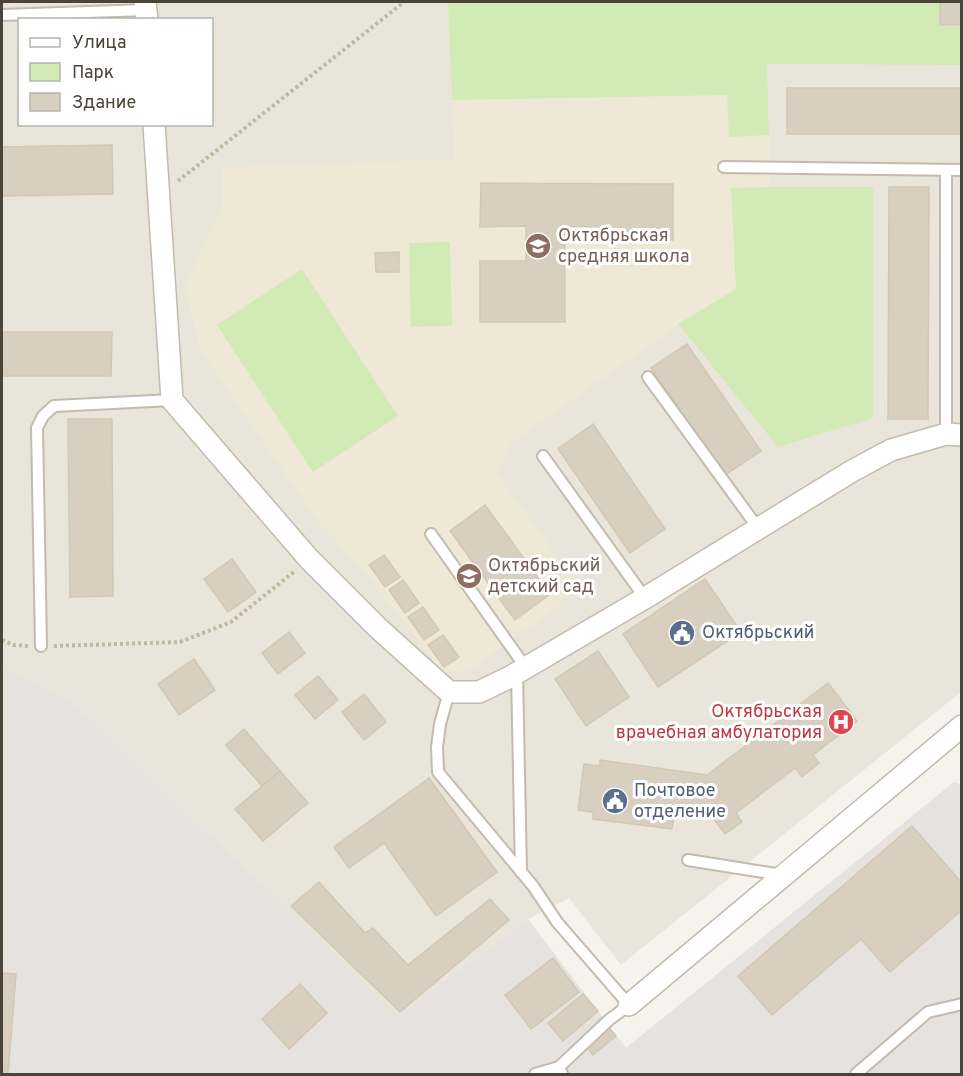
<svg xmlns="http://www.w3.org/2000/svg" width="963" height="1076" viewBox="0 0 963 1076" font-family="Overpass,sans-serif">
<style>
.residential{fill:#eae5da;fill-rule:evenodd}
.industrial{fill:#e6e2dd}
.education{fill:#efe8d6}
.green{fill:#d2eab5}
.building{fill:#d8cfc1;stroke:#d3c7b4;stroke-width:1.5}
.lines{fill:none;stroke-linecap:round;stroke-linejoin:round}
.lane-casing{stroke:#c2bbae;stroke-width:14}
.street-casing{stroke:#c2bbae;stroke-width:24}
.path{stroke:#c4b79f;stroke-width:4;stroke-dasharray:3 3;stroke-linecap:butt}
.lane{stroke:#fff;stroke-width:10}
.street{stroke:#fff;stroke-width:21}
.labels{text-anchor:middle;dominant-baseline:central;stroke-width:6;stroke-linejoin:round;paint-order:stroke}
.education-label{font-size:18px;fill:#785e54;stroke:#fff;text-anchor:start}
.service-label{font-size:18px;fill:#4e5e75;stroke:#fff;text-anchor:start}
.health-label{font-size:18px;fill:#be3a42;stroke:#fff;text-anchor:end}
</style>
<rect width="100%" height="100%" fill="#f6f3ec"/>
<path class="residential" d="M2,2H961V692L621,965L569,898L528,919L399,1017L72,702L2,667ZM20,20H212V124H20Z"/>
<polygon class="industrial" points="2,667 72,702 399,1016 528,919 626,1048 954,782 961,785 961,1074 2,1074"/>
<polygon class="education" points="448,2 939,2 939,26 961,27 961,65 767,64 771,187 873,187 873,418 778,447 678,325 511,443 497,473 576,583 557,607 467,672 441,670 362,568 320,524 202,353 184,288 223,204 222,168 454,159"/>
<g class="green">
<polygon points="448,2 939,2 939,26 961,27 961,65 767,64 769,135 729,137 727,95 452,100"/>
<polygon points="771,187 873,187 873,418 778,447 678,324 736,289 731,188"/>
<polygon points="450,242 452,326 411,327 409,243"/>
<polygon points="302,269 398,416 313,472 217,325"/>
</g>
<g class="building">
<rect x="940" y="2" width="22" height="23"/>
<rect x="787" y="88" width="175" height="46"/>
<polygon points="112,145 113,194 2,196 2,147"/>
<polygon points="481,183 673,184 673,240 622,239 622,227 565,226 565,322 480,322 480,261 526,261 526,226 480,227"/>
<polygon points="889,187 929,187 928,419 888,419"/>
<polygon points="399,252 399,272 376,272 375,253"/>
<polygon points="2,332 112,332 111,376 2,376"/>
<polygon points="687,344 761,451 725,475 651,368"/>
<polygon points="68,419 112,419 113,596 70,597"/>
<polygon points="593,424 665,529 630,553 558,449"/>
<polygon points="485,505 550,594 515,620 450,531"/>
<polygon points="384,555 400,577 385,587 369,565"/>
<polygon points="232,559 256,592 228,612 204,579"/>
<polygon points="705,579 741,632 658,687 623,634"/>
<polygon points="403,580 419,603 405,613 389,590"/>
<polygon points="423,607 439,630 424,640 408,617"/>
<polygon points="289,632 305,653 278,674 262,653"/>
<polygon points="443,635 459,657 444,667 428,645"/>
<polygon points="598,651 629,697 586,726 555,679"/>
<polygon points="194,659 215,690 179,715 158,684"/>
<polygon points="318,676 338,700 315,719 295,695"/>
<polygon points="828,683 857,721 813,755 819,763 802,777 795,768 736,813 742,822 725,834 713,818 675,812 672,829 593,819 593,812 578,810 584,764 600,766 600,760 707,775"/>
<polygon points="364,694 386,722 364,740 342,712"/>
<polygon points="244,729 280,771 262,786 226,745"/>
<polygon points="280,771 308,803 263,841 235,809"/>
<polygon points="429,778 497,872 436,916 384,843 349,868 334,847"/>
<polygon points="912,826 962,883 962,910 890,972 861,939 772,1015 738,976"/>
<polygon points="319,882 365,933 373,928 408,965 490,899 509,920 400,1012 291,906"/>
<polygon points="553,958 579,992 531,1029 505,995"/>
<polygon points="2,973 16,974 8,1074 2,1074"/>
<polygon points="300,984 327,1013 289,1049 262,1019"/>
<polygon points="583,994 598,1011 563,1041 548,1023"/>
<polygon points="607,1026 616,1036 593,1055 585,1045"/>
</g>
<g class="lines">
<g class="lane-casing">
<g id="lane">
<polyline points="2,15 146,10"/>
<polyline points="724,167 962,170"/>
<polyline points="648,377 758,528"/>
<polyline points="946,434 946,171"/>
<polyline points="543,456 645,598"/>
<polyline points="431,534 526,668"/>
<polyline points="41,646 37,428 43,416 54,406 172,400"/>
<polyline points="517,673 521,872"/>
<polyline points="449,692 440,724 437,747 438,772 533,886 557,922 629,1005 609,1020 559,1067"/>
<polyline points="688,860 782,875"/>
<polyline points="535,1074 559,1067 562,1074"/>
<polyline points="856,1074 928,1012 962,1004"/>
</g>
</g>
<g class="street-casing">
<g id="street">
<polyline points="145,2 147,20"/>
<polyline points="154,124 172,400 309,559 378,628 449,692 479,692 510,677 645,598 852,471 891,450 946,434 962,435"/>
<polyline points="629,1005 962,726"/>
</g>
</g>
<g class="path">
<polyline points="178,181 404,2"/>
<polyline points="2,640 13,645 29,646"/>
<polyline points="54,646 180,642 231,622 295,571"/>
</g>
<use href="#lane" class="lane"/>
<use href="#street" class="street"/>
</g>
<defs>
<g id="school-disc" transform="scale(1.35)"><circle r="9.5" fill="#8d6e63" stroke="#fff"/><path d="M0-5L7-2L0 1L-7-2ZM-4 1L0 2.5L4 1V4Q0 6-4 4Z" fill="#fff"/></g>
<g id="civic-disc" transform="scale(1.35)"><circle r="9.5" fill="#5c6f8a" stroke="#fff"/><path d="M-.6-6.5H3V-4.5H.6V-3L4-1V1h2V6H-6V1h2V-1L-.6-3ZM-1.2 2.5V6h2.4V2.5Z" fill="#fff"/></g>
<g id="hospital-disc" transform="scale(1.35)"><circle r="9.5" fill="#e0444e" stroke="#fff"/><path d="M-5-5h3v3.5h4V-5h3V5h-3V1.5h-4V5h-3Z" fill="#fff"/></g>
</defs>
<g fill-rule="evenodd">
<use href="#school-disc" x="538" y="246"/>
<use href="#school-disc" x="469" y="576"/>
<use href="#civic-disc" x="682" y="633"/>
<use href="#hospital-disc" x="841" y="722"/>
<use href="#civic-disc" x="615" y="801"/>
</g>
<g class="labels">
<g class="education-label">
<text x="558" y="236">Октябрьская<tspan x="558" dy="21">средняя школа</tspan></text>
<text x="488" y="566">Октябрьский<tspan x="488" dy="21">детский сад</tspan></text>
</g>
<g class="service-label">
<text x="702" y="633">Октябрьский</text>
<text x="634" y="791">Почтовое<tspan x="634" dy="21">отделение</tspan></text>
</g>
<g class="health-label">
<text x="822" y="712">Октябрьская<tspan x="822" dy="21">врачебная амбулатория</tspan></text>
</g>
</g>
<rect width="963" height="1076" fill="none" stroke="#4b4439" stroke-width="6"/>
<rect x="18" y="18" width="195" height="108" fill="#ffffff" stroke="#b7b4b0" stroke-width="1.5"/>
<rect x="30" y="38" width="30" height="9" fill="#ffffff" stroke="#b7b4b0" stroke-width="1.5"/>
<text x="72" y="48" font-size="18" fill="#4b4439">Улица</text>
<rect x="30" y="63" width="30" height="18" fill="#d2eab5" stroke="#b7b4b0" stroke-width="1.5"/>
<text x="72" y="78" font-size="18" fill="#4b4439">Парк</text>
<rect x="30" y="93" width="30" height="18" fill="#d8cfc1" stroke="#b7b4b0" stroke-width="1.5"/>
<text x="72" y="108" font-size="18" fill="#4b4439">Здание</text>
</svg>
